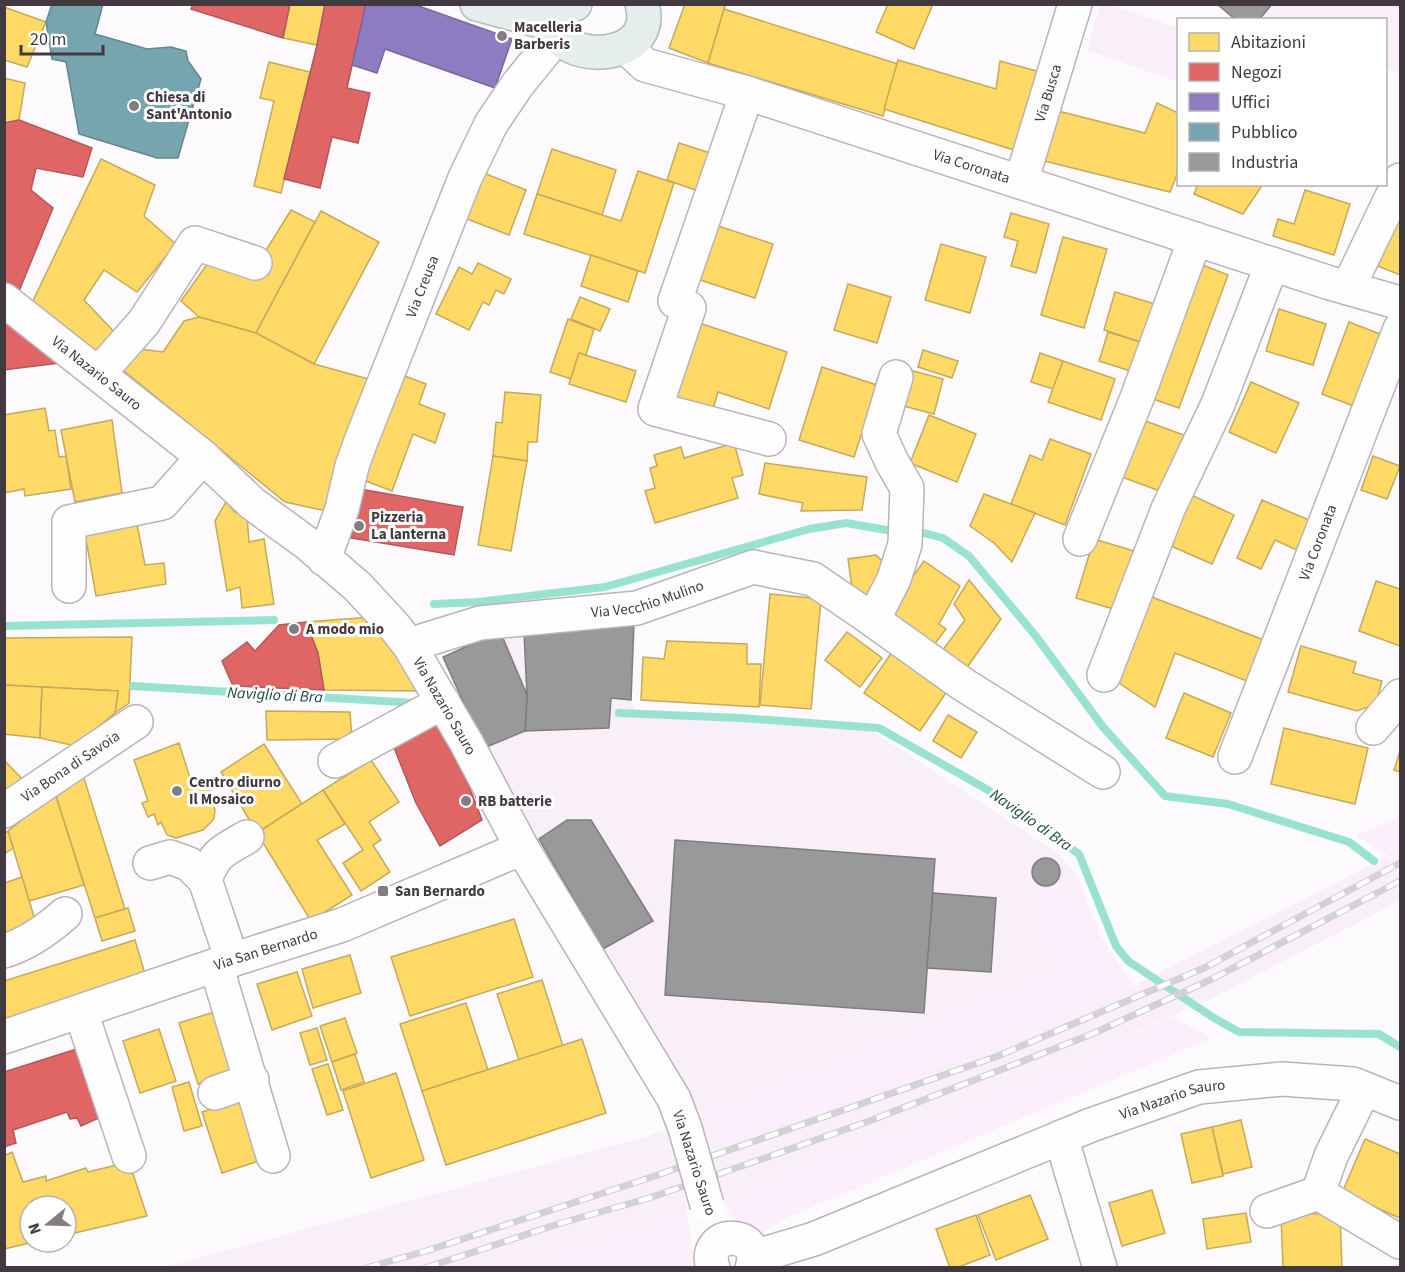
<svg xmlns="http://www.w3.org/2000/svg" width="1405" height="1272" viewBox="0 0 1405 1272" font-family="'Source Sans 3',sans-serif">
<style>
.built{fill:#f9eff8}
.green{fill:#fceefa}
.homes{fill:#ffd966;stroke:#c6a95b;stroke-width:1.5}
.shops{fill:#e06666;stroke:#b1585b;stroke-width:1.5}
.offices{fill:#8e7cc3;stroke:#77689c;stroke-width:1.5}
.public{fill:#76a5af;stroke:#66858e;stroke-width:1.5}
.industry{fill:#999;stroke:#7f7c7e;stroke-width:1.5}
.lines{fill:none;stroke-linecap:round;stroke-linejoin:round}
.stream{stroke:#9ae2d0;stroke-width:8}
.minor-casing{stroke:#b8b4b8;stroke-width:36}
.major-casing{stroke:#acbcb9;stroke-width:36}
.minor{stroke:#fffeff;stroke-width:33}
.major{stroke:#e5eeed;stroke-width:33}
.rail-casing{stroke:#d3d2d3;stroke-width:7}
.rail{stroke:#fff;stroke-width:4.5;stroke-dasharray:14;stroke-linecap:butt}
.minor-bridge-casing{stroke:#b8b4b8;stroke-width:36;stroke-linecap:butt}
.minor-bridge{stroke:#fffeff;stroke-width:33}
.poi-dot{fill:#837d82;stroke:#fff;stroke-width:2}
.labels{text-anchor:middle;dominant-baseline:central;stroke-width:6;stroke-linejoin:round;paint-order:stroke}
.poi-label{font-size:15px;font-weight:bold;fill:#423940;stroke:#fff;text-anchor:start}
.street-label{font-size:15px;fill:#423940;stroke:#fff}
.water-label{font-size:16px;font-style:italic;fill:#1b483d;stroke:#fff}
</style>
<rect width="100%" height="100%" fill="#fcfafc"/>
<g class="built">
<polygon points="1100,5 1111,5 1178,28 1178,82 1087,50"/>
<polygon points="1272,5 1400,5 1400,74 1386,69 1386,20 1259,20"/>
<polygon points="634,623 631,700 637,714 866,727 1059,854 1078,878 1040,892 1049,970 856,1051 700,1111 484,748 443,657 500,631"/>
<polygon points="1400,850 1400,901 1212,998 982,1099 819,1159 724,1198 708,1147 854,1098 964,1056 1133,986"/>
<polygon points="670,1127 687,1210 526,1267 162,1268 648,1136"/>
</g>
<g class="green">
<polygon points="1400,816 1400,850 1389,856 1355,836"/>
<polygon points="1078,879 1100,935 1133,986 964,1056 854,1098 708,1147 700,1111 856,1051 1049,970 1040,892"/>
<path d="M1171,1017L1212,1038L786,1218L765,1231C741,1226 730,1225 724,1198L819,1159L982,1099Z"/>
<polygon points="687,1210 694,1267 526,1267"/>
</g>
<g class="homes">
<polygon points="290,4 325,4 317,45 283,38"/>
<polygon points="685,4 720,4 725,6 708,63 669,48"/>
<polygon points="888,4 933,4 914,49 876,32"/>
<polygon points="4,7 46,22 27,67 4,60"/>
<polygon points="724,9 898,64 883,116 708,63"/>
<polygon points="898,60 996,89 1000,61 1044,73 1017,151 884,109"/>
<polygon points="269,62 310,72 281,193 254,186 274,101 260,98"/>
<polygon points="4,78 25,83 19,120 4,123"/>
<polygon points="1157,103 1178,113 1178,172 1170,192 1040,160 1054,110 1145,133"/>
<polygon points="679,143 710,153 698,191 667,180"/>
<polygon points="552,149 616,170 602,215 537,194"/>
<polygon points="101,159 155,185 144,216 176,244 137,292 104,270 84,300 118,336 96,362 29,309"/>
<polygon points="479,171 526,190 509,235 462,217"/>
<polygon points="638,171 674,183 645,273 524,234 537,194 621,221"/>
<polygon points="1198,184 1263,184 1243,214 1194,194"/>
<polygon points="1305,190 1350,204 1334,255 1273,236 1278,219 1294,224"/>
<polygon points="1400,205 1400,275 1378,266"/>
<polygon points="291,210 315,222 256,333 199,317 181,301 210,260 268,275 271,261 263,255"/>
<polygon points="321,211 379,242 314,364 256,333"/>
<polygon points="1011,213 1049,224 1036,273 1011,266 1018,241 1004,237"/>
<polygon points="712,224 773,244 755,298 694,278"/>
<polygon points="1063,237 1107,249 1084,328 1041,315"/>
<polygon points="941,244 986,257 970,313 925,300"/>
<polygon points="591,255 638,271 628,302 581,286"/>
<polygon points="478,263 511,279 504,294 496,290 489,305 483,302 469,330 436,314 459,267 472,274"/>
<polygon points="1200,264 1228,275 1179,408 1150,398"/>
<polygon points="848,284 891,297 877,343 834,330"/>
<polygon points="1115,292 1165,307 1153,346 1104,330"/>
<polygon points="580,297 610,309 600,331 571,319"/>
<polygon points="1279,309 1326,324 1313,365 1266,351"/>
<polygon points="199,317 256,333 314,364 372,380 326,511 285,502 118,366 132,348 163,352 184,321"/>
<polygon points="568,319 594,329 586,355 579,353 571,379 550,372"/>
<polygon points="693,321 787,352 769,409 718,392 712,412 669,398"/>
<polygon points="1349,322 1393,339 1367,411 1322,394"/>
<polygon points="1108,332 1153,346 1143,375 1099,361"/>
<polygon points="923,350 958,361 952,378 918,367"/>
<polygon points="579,353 636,371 626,402 569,384"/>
<polygon points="1040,353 1063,361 1053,389 1031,382"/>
<polygon points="1063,361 1115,379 1101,420 1048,402"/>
<polygon points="822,367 877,385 854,457 799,440"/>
<polygon points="906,369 943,379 934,414 896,404"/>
<polygon points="397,373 426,384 419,404 445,414 435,443 413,434 392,491 358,478"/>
<polygon points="1251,382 1299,403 1276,453 1229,432"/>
<polygon points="505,392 541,395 537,442 528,442 527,461 493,456 496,422 502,423"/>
<polygon points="45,408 49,431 55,430 59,457 66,456 71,489 25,496 24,489 4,493 4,415"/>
<polygon points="929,415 976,434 957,482 910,463"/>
<polygon points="112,420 122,493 75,502 61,430"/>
<polygon points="1143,420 1189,437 1168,494 1122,477"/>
<polygon points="1050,439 1091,454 1065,525 1011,504 1030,455 1042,460"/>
<polygon points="734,443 743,475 732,478 738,498 655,523 645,491 655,488 650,468 657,466 654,455 681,447 684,458"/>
<polygon points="493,456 527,461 511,551 478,545"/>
<polygon points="1373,456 1400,466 1387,499 1361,490"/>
<polygon points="765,463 867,477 862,510 801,511 803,503 759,494"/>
<polygon points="1185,492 1234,515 1212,564 1162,542"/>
<polygon points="984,494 1035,513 1012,562 994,543 970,526"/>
<polygon points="1262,500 1309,520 1299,551 1275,540 1261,569 1237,558"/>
<polygon points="226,502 235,512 247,516 249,542 264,539 274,604 242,608 240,587 227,591 215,521"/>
<polygon points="135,513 145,565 164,563 166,584 96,596 83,522"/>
<polygon points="1094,539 1134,551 1117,610 1076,598"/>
<polygon points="876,555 888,567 873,603 852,587 848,559"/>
<polygon points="924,561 960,586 939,624 946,629 934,645 888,611"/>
<polygon points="969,580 1001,619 961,676 936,659 965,620 954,604"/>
<polygon points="1376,581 1400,589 1400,646 1359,631"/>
<polygon points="770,594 821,599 811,709 760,705"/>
<polygon points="1144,594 1264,640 1247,681 1175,653 1155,707 1113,679"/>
<polygon points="372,617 425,691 324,690 318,653 306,622"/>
<polygon points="847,632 882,658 860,687 825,660"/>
<polygon points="132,637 129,703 115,713 118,691 4,685 4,638"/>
<polygon points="667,641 747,644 747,664 761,664 759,707 641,700 643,657 664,659"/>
<polygon points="1301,646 1356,662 1353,673 1382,681 1376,704 1357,711 1288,692"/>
<polygon points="894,649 950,687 920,731 864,693"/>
<polygon points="4,685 42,687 40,738 4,734"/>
<polygon points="42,687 118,691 115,713 75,746 40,738"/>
<polygon points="1184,693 1231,713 1213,757 1166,738"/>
<polygon points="266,711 350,712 352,739 267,740"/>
<polygon points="948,715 977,732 961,758 933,741"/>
<polygon points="1284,728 1368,748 1355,804 1271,784"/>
<polygon points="179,743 191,781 206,778 215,810 214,819 203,830 176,838 167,835 161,822 158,825 154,814 148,817 142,803 148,801 134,760"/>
<polygon points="264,744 302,804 257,833 221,772"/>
<polygon points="1400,751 1400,772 1394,770"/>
<polygon points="4,760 24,781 4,796"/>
<polygon points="371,760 399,802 369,822 381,840 373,845 390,872 361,891 343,863 363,850 323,790"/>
<polygon points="83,775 125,909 95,918 55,793"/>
<polygon points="323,790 345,824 317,840 352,895 311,921 257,833"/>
<polygon points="55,793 84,885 29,901 8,831"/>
<polygon points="8,831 13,848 4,854 4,834"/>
<polygon points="22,877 36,923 4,933 4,883"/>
<polygon points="128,908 135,931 102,941 95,918"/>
<polygon points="514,919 533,977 410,1016 391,957"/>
<polygon points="135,940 145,974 4,1019 4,981"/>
<polygon points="350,955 361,993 313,1008 302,969"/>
<polygon points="297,972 312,1016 272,1030 257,984"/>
<polygon points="542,980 563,1046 519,1060 497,994"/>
<polygon points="466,1003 488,1070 422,1091 400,1024"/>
<polygon points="224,1009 242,1070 198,1084 179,1023"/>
<polygon points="345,1018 357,1053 332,1062 320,1026"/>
<polygon points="317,1028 327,1060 310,1065 300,1033"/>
<polygon points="159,1029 176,1081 140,1093 123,1041"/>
<polygon points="582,1039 606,1113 446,1165 422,1091"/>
<polygon points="355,1054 364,1082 341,1090 332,1062"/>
<polygon points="328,1064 343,1110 327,1115 312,1069"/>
<polygon points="396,1073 424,1160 371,1178 343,1091"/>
<polygon points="189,1082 202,1126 184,1131 172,1087"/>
<polygon points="248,1097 268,1158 222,1173 202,1112"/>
<polygon points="1241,1120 1252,1167 1223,1174 1212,1127"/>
<polygon points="1212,1127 1223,1176 1192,1183 1181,1134"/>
<polygon points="1365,1139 1400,1154 1400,1218 1342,1193"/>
<polygon points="12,1152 23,1182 46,1176 46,1181 86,1168 88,1172 129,1162 147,1216 66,1235 66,1206 30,1206 30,1242 34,1242 4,1249 4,1156"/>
<polygon points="1152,1190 1165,1233 1122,1246 1109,1203"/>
<polygon points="1030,1195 1048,1239 996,1260 978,1215"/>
<polygon points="1246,1213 1251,1242 1207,1249 1203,1219"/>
<polygon points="1340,1213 1342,1268 1283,1268 1281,1215"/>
<polygon points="976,1215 990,1255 956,1268 950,1268 936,1229"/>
</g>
<g class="shops">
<polygon points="193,4 290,4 283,38 191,9"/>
<polygon points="325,4 366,4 347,88 370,93 358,143 332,137 320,188 284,179 317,45"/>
<polygon points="19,120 92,148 83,177 36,168 31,190 53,208 15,301 4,291 4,123"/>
<polygon points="4,310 60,363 4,370"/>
<polygon points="360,489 463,507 454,555 351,538"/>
<polygon points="306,622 318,653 324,690 233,686 222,661 247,642 255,651 279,625"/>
<polygon points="443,719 482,820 440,846 416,803 391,740"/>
<polygon points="83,1047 105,1115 81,1126 77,1118 70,1119 67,1112 13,1130 16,1143 4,1147 4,1072"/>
</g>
<polygon class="offices" points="366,4 413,4 512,39 495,88 385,49 377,73 352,65"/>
<polygon class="public" points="103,4 95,34 147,49 171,47 186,51 188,61 201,79 178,158 157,158 79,134 66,62 52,59 46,22 52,4"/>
<g class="industry">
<polygon points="1217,4 1272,4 1259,20 1236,20"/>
<polygon points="634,623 631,700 611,698 609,728 525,731 527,695 524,632"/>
<polygon points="500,631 527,695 525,731 484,748 443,657"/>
<polygon points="567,820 591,820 653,921 603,949 539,839"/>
<polygon points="675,840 935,859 924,1013 665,995"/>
<circle cx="1046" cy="872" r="14"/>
<polygon points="933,893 996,898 991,972 927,968"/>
</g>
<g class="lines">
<g class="stream">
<polyline points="912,530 943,538 969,556 1035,635 1103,727 1165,796 1228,804 1349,842 1374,861"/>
<polyline points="434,604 478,602 605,587 809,529 846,523 886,530 899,530"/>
<polyline points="4,626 274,620"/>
<polyline points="133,686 416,703"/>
<polyline points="619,713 741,718 879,728 988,790 1079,854 1116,946 1128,961 1214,1018 1239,1032 1379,1034 1400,1047"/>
</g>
<g class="minor-casing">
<g id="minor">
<path id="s1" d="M626,47L645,65L747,93L1330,283L1400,303"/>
<polyline points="747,93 675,301 689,308 655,409 769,439"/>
<path id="s2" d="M1021,182L1075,4"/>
<polyline points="1348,288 1400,180"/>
<path id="s3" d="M4,300L202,456L253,504L308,544L358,587L394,626L409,645L466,742L522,848L674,1099L685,1128"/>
<polyline points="99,373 144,322 195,243 255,263"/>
<polyline points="1080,539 1137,398 1195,239"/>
<path id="s4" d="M324,559L342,509L352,466L361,441L465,178L491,124L518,84L557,36"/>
<polyline points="69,586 69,522 162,503 195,466 202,456"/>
<polyline points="873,620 964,685 1103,772"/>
<path id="s5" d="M409,645L480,623L637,608L753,567L813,579L873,620L894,579L905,544L907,488L892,462L879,434L896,377"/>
<polyline points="1104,675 1168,509 1218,404 1272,264"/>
<polyline points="1373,728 1400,696"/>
<path id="s6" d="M1235,757L1400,329"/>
<polyline points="335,761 443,702"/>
<path id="s7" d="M4,811L136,722"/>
<polyline points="150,863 170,857 189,864 205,880"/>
<path d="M4,951C27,944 48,929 65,914"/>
<path d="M232,960L205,880C215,852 223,851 247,837"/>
<polyline points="216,965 273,1156"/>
<polyline points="81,1012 129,1156"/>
<path id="s8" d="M4,1037L216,965L342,925L522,848"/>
<polyline points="1364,1089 1331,1156 1318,1193 1400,1242"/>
<polyline points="215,1093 252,1080"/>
<polyline points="1061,1137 1100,1268"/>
<polyline points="1267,1211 1318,1193"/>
<path id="s9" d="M754,1257L814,1239L1091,1125L1199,1087L1282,1079L1353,1084L1400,1103"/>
<path d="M713,1268C700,1228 765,1229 752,1268"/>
</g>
</g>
<g class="major-casing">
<g id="major">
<polyline points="477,4 554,25"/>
<path d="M575,4C564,8 558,14 554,25C555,29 556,34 559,37C581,64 657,56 642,4"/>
</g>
</g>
<use href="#minor" class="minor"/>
<use href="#major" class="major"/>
<g class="rail-casing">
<g id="rail">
<polyline points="366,1268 426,1251 646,1179 998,1056 1204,968 1400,863"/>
<polyline points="425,1268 558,1224 649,1198 765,1158 872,1120 1092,1034 1210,980 1400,881"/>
</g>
</g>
<use href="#rail" class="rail"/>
<g class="minor-bridge-casing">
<polyline id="minor-bridge" points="685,1128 707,1205"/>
</g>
<use href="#minor-bridge" class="minor-bridge"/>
</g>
<g class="poi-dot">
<circle cx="502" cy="36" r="6"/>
<circle cx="134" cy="106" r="6"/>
<circle cx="359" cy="526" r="6"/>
<circle cx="294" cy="629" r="6"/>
<circle cx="177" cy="791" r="6"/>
<circle cx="466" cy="801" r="6"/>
<rect x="377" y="885" width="12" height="12" rx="3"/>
</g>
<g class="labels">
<g class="poi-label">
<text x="514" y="27">Macelleria<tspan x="514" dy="17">Barberis</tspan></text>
<text x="146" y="97">Chiesa di<tspan x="146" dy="17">Sant'Antonio</tspan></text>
<text x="371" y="517">Pizzeria<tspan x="371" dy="17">La lanterna</tspan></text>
<text x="306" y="629">A modo mio</text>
<text x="189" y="782">Centro diurno<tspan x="189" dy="17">Il Mosaico</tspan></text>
<text x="478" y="801">RB batterie</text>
<text x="395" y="891">San Bernardo</text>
</g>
<g class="street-label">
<text stroke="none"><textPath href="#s2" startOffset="93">Via Busca</textPath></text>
<text stroke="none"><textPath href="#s1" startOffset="368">Via Coronata</textPath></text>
<text stroke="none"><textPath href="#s4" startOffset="290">Via Creusa</textPath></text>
<text stroke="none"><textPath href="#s3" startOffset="118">Via Nazario Sauro</textPath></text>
<text stroke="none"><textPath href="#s6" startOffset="230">Via Coronata</textPath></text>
<text stroke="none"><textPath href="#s5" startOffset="244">Via Vecchio Mulino</textPath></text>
<text stroke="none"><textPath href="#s3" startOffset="604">Via Nazario Sauro</textPath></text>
<text stroke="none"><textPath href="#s7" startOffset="80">Via Bona di Savoia</textPath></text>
<text stroke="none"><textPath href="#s8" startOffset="276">Via San Bernardo</textPath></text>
<text stroke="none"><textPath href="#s9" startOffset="448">Via Nazario Sauro</textPath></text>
<text transform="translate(694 1163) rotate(72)">Via Nazario Sauro</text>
</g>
<g class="water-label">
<text transform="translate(275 695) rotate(3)">Naviglio di Bra</text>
<text transform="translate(1031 820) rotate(35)">Naviglio di Bra</text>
</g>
</g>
<rect width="1405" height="1272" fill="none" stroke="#423940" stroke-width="12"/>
<rect x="1177" y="18" width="210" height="168" fill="#ffffff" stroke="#b3b0b3" stroke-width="1.5"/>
<rect x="1189" y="33" width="30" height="18" fill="#ffd966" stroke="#b3b0b3" stroke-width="1.5"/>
<text x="1231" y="48" font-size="18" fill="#423940">Abitazioni</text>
<rect x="1189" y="63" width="30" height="18" fill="#e06666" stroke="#b3b0b3" stroke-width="1.5"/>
<text x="1231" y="78" font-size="18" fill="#423940">Negozi</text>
<rect x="1189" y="93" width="30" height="18" fill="#8e7cc3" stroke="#b3b0b3" stroke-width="1.5"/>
<text x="1231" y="108" font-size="18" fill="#423940">Uffici</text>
<rect x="1189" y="123" width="30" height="18" fill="#76a5af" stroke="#b3b0b3" stroke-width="1.5"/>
<text x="1231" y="138" font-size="18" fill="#423940">Pubblico</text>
<rect x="1189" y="153" width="30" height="18" fill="#999999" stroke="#b3b0b3" stroke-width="1.5"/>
<text x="1231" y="168" font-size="18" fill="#423940">Industria</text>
<g transform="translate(48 1224) rotate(251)"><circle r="28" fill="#ffffff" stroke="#b3b0b3" stroke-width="1.5"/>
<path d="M0-4.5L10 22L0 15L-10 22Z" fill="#837d82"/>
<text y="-9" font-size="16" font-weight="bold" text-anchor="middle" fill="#423940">N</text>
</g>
<path d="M21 45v9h82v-9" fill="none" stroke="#423940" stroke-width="3"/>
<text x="30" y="45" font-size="18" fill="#423940" stroke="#ffffff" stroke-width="4.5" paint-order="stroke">20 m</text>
</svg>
